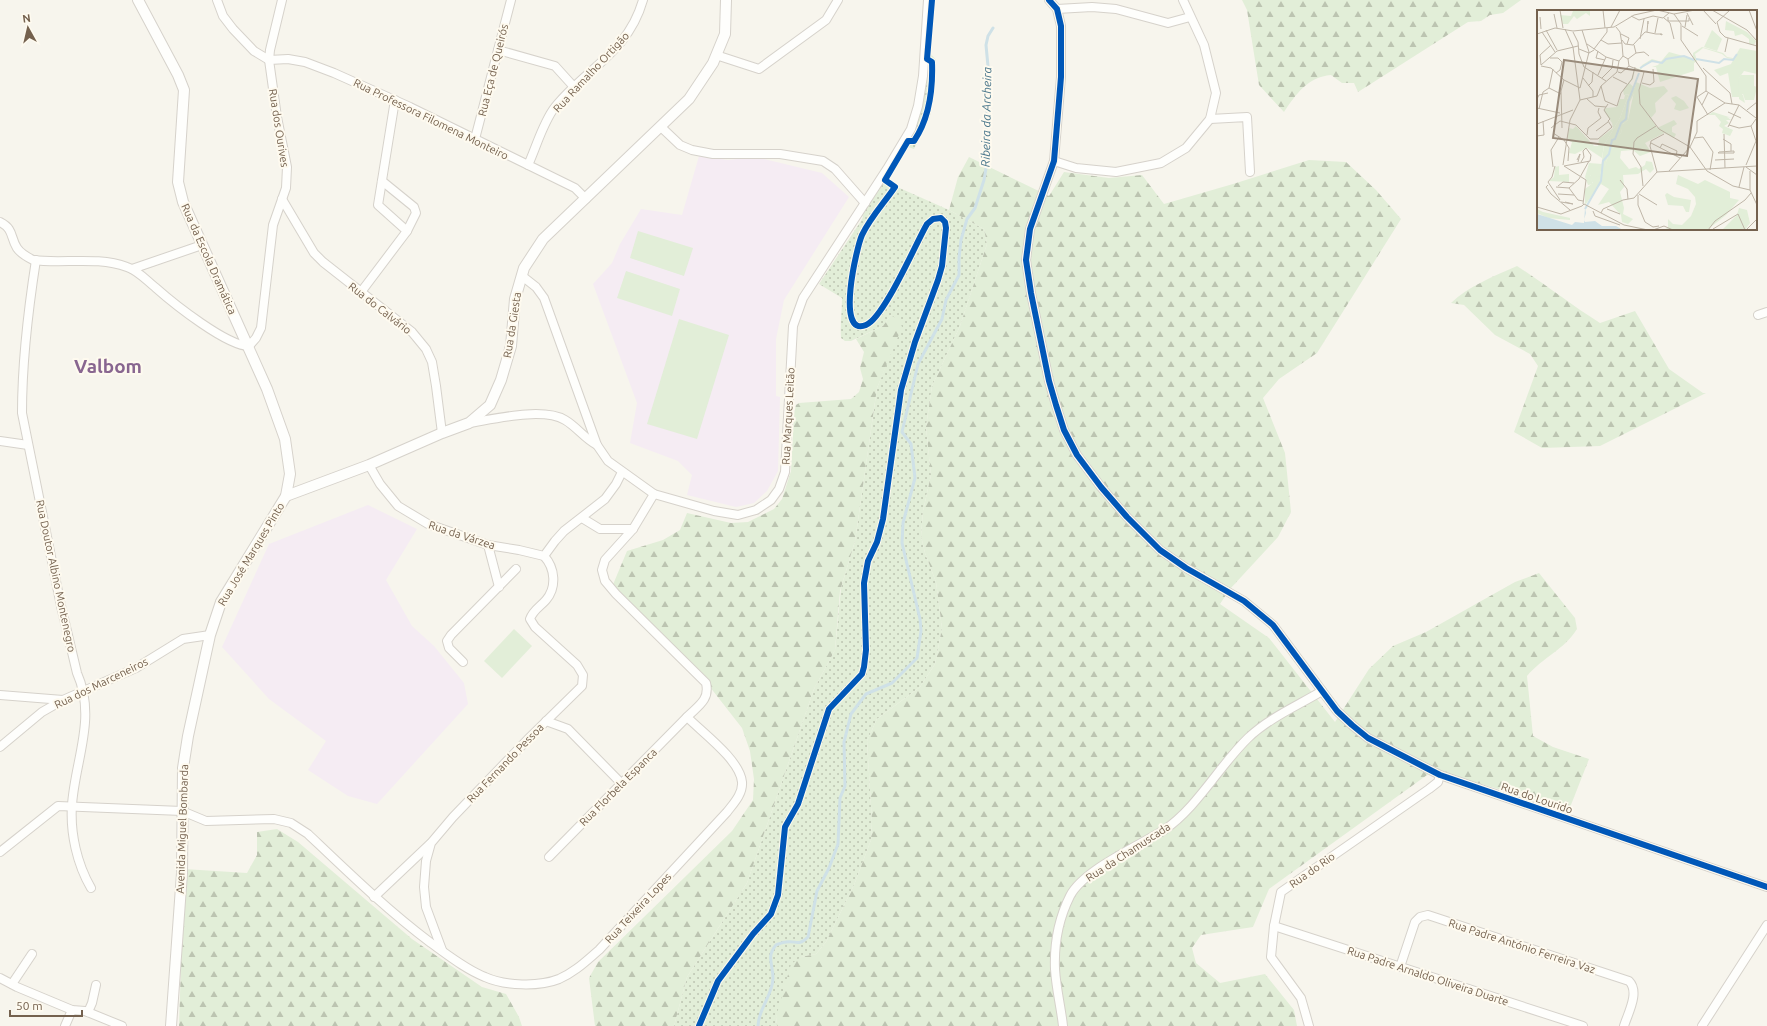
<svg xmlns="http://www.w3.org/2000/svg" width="1767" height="1026" viewBox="0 0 1767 1026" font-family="Ubuntu,sans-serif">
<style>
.education{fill:#f5ecf3}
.green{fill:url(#green-dots)}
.forest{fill:url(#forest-firs)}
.pitch{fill:#e2eed8}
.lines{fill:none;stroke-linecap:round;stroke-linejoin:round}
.stream{stroke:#cfe1e7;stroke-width:3}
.minor-casing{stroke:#d6d2cb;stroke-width:10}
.tertiary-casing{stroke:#d6d2cb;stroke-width:12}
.minor{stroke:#fefefc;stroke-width:8}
.tertiary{stroke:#fefefc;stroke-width:10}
.cycleway-casing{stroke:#fefaef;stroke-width:8}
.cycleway{stroke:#0057b8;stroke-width:6}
.labels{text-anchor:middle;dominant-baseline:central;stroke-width:4;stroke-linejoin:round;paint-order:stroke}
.street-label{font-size:11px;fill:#74614e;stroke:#fefaef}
.water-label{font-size:12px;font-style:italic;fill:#4c788d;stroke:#fefaef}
.town-label{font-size:19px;font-weight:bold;fill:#886690;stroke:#fefaef}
.inset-river{fill:none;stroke:#cfe1e7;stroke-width:2}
.inset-road{fill:none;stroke:#bfb6a8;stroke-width:1}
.view{fill:#998b7b;fill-opacity:0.15;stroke:#998b7b;stroke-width:2}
.inset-edge{fill:none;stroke:#74614e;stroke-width:2}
</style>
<defs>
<pattern id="green-dots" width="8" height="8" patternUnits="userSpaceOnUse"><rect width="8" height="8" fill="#e2eed8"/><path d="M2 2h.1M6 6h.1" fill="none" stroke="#bcc4b1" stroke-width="1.8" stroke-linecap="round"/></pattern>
<pattern id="forest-firs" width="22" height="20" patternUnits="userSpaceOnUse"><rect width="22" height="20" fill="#e2eed8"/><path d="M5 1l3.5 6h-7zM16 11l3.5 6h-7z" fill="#bcc4b1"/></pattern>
</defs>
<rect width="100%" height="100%" fill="#f7f5ed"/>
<g class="education">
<polygon points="699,156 728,160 756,157 822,173 849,197 784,300 776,339 776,396 780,397 778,471 767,491 754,503 736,507 687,495 692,475 678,461 630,443 637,403 593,284 612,263 620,244 641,209 682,215"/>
<polygon points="368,505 417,529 386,580 412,626 434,646 464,683 468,704 377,804 348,796 308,770 326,741 269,699 222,647 269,544"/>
</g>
<path class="green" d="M927,0H935L931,54L936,60L930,117L914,149L908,147L886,182L949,210L984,229L987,244L960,326L932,386L926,427L931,475L923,511L921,536L925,553L936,582L942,628L935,664L920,687L877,719L867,741L872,822L871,840L854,885L826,942L816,954L801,957L776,1017L777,1026H674L687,977L747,883L814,689L835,650L841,588L855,541L877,388L901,327L891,315L883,326L851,341H845L841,338C840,324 842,312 842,298L819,284L861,221L863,217L859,212L914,131L919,116L927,78L922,64Z"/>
<g class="forest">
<path d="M1242,0H1521L1503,13L1490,15L1481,21L1468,22L1358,92L1354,83H1342L1331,75C1308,77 1296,94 1284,112L1259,85L1247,10Z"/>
<path d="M969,157L1049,196L1064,172L1109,178L1142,175L1164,204L1233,184L1309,160L1346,162L1376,190L1401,219L1317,353L1279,379L1263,398L1285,453L1291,512L1278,537L1230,589L1220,604L1269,638L1335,722L1369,669L1393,646L1426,632L1515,582L1539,573L1575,618L1577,629C1564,650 1543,657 1527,676L1533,736L1553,747L1589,759L1569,810L1434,770L1269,889L1253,927L1201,935L1192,948L1196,963L1220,983L1265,974L1294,1010L1297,1026H777L776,1017L791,964L801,957L816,954L826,942L854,885L871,840L872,822L867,741L877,719L920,687L935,664L942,628L936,582L925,553L921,536L923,511L931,475L926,427L932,386L960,326L987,244L984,229L949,210L958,177Z"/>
<path d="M1517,266C1545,284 1571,305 1600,323L1635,311L1669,369L1703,393H1706L1600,446L1542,448L1514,432L1538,366L1530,354L1495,335L1464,305L1451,303C1468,286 1495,276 1517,266Z"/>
<polygon points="891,315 899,320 902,327 877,388 855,541 840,591 835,650 814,689 747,883 687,977 674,1026 595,1026 589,978 598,962 732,831 753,800 754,779 750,751 742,728 699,673 612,587 627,551 663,540 680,530 687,513 731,523 748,522 774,509 782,499 791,471 794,414 796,405 799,403 851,399 859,392 863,379 860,368 864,352 856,339 883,326"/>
<polygon points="277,829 298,842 412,939 482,987 506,994 519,1017 522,1026 179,1026 184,869 247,873 257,855 257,832"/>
</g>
<g class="pitch">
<polygon points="638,231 693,248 684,276 630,258"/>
<polygon points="626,271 680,289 672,316 617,298"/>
<polygon points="679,319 729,335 697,439 647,424"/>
<polygon points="514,629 532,646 502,678 484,661"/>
</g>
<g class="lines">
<path class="stream" d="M758,1026C758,1009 773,995 773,978C773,964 766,957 776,945C779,944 783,942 786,942C796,940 798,947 808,937L817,891L829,868L838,844L840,798L845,786L844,742L851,714L866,694L892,683L917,658L921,631L920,619L902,543L903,523L915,478L911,444L902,432L918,364L942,319L946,300L959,275V258L961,240L967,219L975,208L984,180L988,156L986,135L987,113L984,93L989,77L986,45L988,36L993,28"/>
<g class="minor-casing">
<g id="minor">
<polyline points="217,0 223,16 233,29 254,51 269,60 288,59 305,62 334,73 410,107 575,188 586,199"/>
<polyline points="1049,0 1057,9 1061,26 1061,77 1054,161 1030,229 1026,260 1031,293 1049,381 1056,405 1064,430 1077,455 1101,487 1127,517 1160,550 1186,568 1244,601 1273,625 1337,711 1352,725 1368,738 1440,775 1767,887"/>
<polyline points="1057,9 1092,7 1116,9 1168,23 1190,17"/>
<polyline points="498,50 555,66 574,87"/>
<polyline points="716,55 759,69 826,20 838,0"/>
<polyline points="1210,119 1247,117 1250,172"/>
<polyline points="661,127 680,145 692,150 713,154 780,154 823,161 835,169 865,203"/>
<polyline points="475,139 511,0"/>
<polyline points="1054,161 1076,168 1116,172 1161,163 1186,148 1210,119 1216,93 1204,45 1183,0"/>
<path d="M528,165C536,148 543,122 555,107C586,68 628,53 643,0"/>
<polyline points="382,181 414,207 416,213 407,231"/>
<polyline points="282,199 314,253 323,262 412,332 426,349 432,362 436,386 442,433"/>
<path d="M0,222C14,229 10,237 17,248C21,254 27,257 33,260C63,264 97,256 127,267C139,271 147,281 156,288C174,304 227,346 249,346L256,338L261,328L273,225L286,188L287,167L277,117L269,60L270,50L282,0"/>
<path d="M36,260C28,311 22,362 22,413L61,606L77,673C97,718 75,760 72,805C70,833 77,864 91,888"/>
<polyline points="132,269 202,245"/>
<polyline points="522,276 536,287 544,298 597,445 608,461 654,494 714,511 738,515 756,510 771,500 779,489 785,472 793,326 803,298 887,169 911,129 918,106 923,76 928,0"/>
<polyline points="361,292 407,231 378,205 395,100"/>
<polyline points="1758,315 1767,312"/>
<path d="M469,423C494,419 543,407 565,420C577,427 585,439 597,445"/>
<polyline points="0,441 28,445"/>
<polyline points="369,465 380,484 398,506 428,524 488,545 519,550 544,556 555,541 564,531 605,499 616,484 622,472"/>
<polyline points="582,518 600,529 633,529"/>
<polyline points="488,545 499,587"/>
<polyline points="463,662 449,648 447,641 451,635 516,569"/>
<polyline points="0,695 63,700"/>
<polyline points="546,721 568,729 621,783"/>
<polyline points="0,747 42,712 63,700 136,668 183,639 210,635"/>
<path d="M0,852L58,806L182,811L206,821L274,819L291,823L308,834C348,872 387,910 431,943C448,955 465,969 485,977C505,986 539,987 559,979C575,972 586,961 599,950L727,812C733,804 743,794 742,782C740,760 703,733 687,717C698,706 710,700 706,683L616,594L605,581L602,570L605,560L633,529L654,494"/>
<polyline points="549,857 687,717"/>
<polyline points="374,897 430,844"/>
<polyline points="1274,926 1583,1026"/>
<path d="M442,950L426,907L424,887L426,861L431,843L453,817L530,737L582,686L583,675L577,665L535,627L530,619C533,610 540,607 546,600C557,587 555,568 544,556"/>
<path d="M1400,967L1415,922L1420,917L1428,915L1629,981C1640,992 1628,1013 1624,1026"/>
<polyline points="0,978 17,987 72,1010 85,1011 122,1026"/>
<polyline points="12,984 32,954"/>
<polyline points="88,1012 92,1003 96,985"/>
<polyline points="65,1026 72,1010"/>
<path d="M1063,1026C1061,1007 1056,988 1055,969C1054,944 1059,918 1070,896C1083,870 1140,845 1164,830C1197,808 1219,766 1248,738C1269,718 1297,706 1322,691"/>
<polyline points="1309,1026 1301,998 1271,957 1274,926 1281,892 1429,789 1438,782 1440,775"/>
<polyline points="1702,1026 1767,925"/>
</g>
</g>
<g class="tertiary-casing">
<g id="tertiary">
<polyline points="138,0 178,75 184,90 178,182 183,202 267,389 285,439 290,474 286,496 221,602 210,635 188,736 183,768 182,873 171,1026"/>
<polyline points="286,496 369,465 442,433 469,423 490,405 501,380 511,346 515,299 524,268 543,239 689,99 713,63 725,34 726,0"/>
</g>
</g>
<use href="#minor" class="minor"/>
<use href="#tertiary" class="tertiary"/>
<g class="cycleway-casing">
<g id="cycleway">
<polyline points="1049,0 1057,9 1061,26 1061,77 1054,161 1030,229 1026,260 1031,293 1049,381 1056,405 1064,430 1077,455 1101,487 1127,517 1160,550 1186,568 1244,601 1273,625 1337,711 1352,725 1368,738 1440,775 1767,887"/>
<path d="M699,1026L718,981L753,934L771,914L778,895L785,827L798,804L829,709L862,674L864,667L866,650L864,583L868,561L877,542L883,519L901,390L915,342L938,280L942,266L946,228L945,222L941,218L933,219L927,224C916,243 884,318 866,325C835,338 857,246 862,235C870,218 884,203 895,187L885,180L908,141H914C929,119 933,89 932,62L927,59L932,0"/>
</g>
</g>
<use href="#cycleway" class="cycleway"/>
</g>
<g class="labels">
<g class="street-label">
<text transform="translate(493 70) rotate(-76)">Rua Eça de Queirós</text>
<text transform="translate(591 72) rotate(-47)">Rua Ramalho Ortigão</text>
<text transform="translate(431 119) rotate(26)">Rua Professora Filomena Monteiro</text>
<text transform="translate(279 128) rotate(81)">Rua dos Ourives</text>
<text transform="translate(209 259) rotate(66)">Rua da Escola Dramática</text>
<text transform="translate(380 308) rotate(38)">Rua do Calvário</text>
<text transform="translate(512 325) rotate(-81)">Rua da Giesta</text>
<text transform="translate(788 416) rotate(-87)">Rua Marques Leitão</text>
<text transform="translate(462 535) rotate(18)">Rua da Várzea</text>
<text transform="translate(251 554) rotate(-59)">Rua José Marques Pinto</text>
<text transform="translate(56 576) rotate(78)">Rua Doutor Albino Montenegro</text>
<text transform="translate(101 683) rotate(-26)">Rua dos Marceneiros</text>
<text transform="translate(505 763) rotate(-46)">Rua Fernando Pessoa</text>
<text transform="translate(618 787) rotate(-45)">Rua Florbela Espanca</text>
<text transform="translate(1537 798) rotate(19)">Rua do Lourido</text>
<text transform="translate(182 829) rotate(-88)">Avenida Miguel Bombarda</text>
<text transform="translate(1128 852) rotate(-33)">Rua da Chamuscada</text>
<text transform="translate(1312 870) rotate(-35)">Rua do Rio</text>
<text transform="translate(638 908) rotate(-47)">Rua Teixeira Lopes</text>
<text transform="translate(1522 946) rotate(18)">Rua Padre António Ferreira Vaz</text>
<text transform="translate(1428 976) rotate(18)">Rua Padre Arnaldo Oliveira Duarte</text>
</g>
<g class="water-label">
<text transform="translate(986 117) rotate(-89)">Ribeira da Archeira</text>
</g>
<g class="town-label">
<text x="108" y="366">Valbom</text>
</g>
</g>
<g transform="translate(1537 10)">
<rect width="220" height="220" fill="#f7f5ed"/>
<path d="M32,0H53V6L49,3L40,9L37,6L31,14H26L23,5L34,6L36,1ZM165,37L186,43L190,47L201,49L204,46L207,45L210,48L220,64L207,45L201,50L190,48L185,44L166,38L161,42L158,44L160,51L157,53L146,49L132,54L116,51L106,56L104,60L98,59L96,69L92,73L99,79L93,92L91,110L86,114L84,123L75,135L69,152L67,170L48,195V179L56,173L52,166L56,164L63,166L67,135L83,108L92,84L87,85L86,80L95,68L98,58L103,59L105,55L115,49L125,52L129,49L147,46L156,50V43ZM0,199L6,202L33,208V210L11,208L0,203Z" fill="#e2eed8"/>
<path d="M189,11L210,22L219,31L217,35L212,34V29L205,24L198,26L197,21L188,20ZM175,20L185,29L180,41L167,37ZM203,38L220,41V64L207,61L202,68V82L206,85L208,93L202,89V87H195L191,63L183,66L177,60L194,54ZM132,42L150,47L157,53V61L123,72L119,57H115L121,55ZM99,72L113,78L127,76L131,81L118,93L119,102L114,108L120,118L137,110L140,114L135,117V122L139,124L137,128L127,123L108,133L114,142L103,146L96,140L84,141L83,148L92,159L99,157L102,159L108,155L109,151L115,152L117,159L113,163L109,159L101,164L86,165L87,177L83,182L87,198L86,204L96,209L91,214L85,212L84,205L72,192L61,195L72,179L64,174L69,152L76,132L84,123L85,115L91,110ZM92,84L83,108L67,135L65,148L50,138L38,144L32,143L35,132L30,130L32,118L36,119L39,116L57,136H61L62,129L76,118L75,113L67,101L69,98L80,97L83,89H87L88,85ZM139,86L147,91L152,98L143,101L137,99L139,94L134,88ZM176,102L195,108L190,107L194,110H189L192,113L187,116L196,120L193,126L185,123L186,119L182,116L184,112L178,105H171ZM52,153L65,154L63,167L53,165L56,174L51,175L48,167ZM141,165L161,174L168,170L193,182V188L202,190L189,205L170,220H128L131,217V209L136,214L145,215L154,206L159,194L158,187L151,179L139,174ZM130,183L137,187L154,190L152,202H149L146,196L131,195L128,185ZM202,198L210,200L213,213L208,220H185L200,205Z" fill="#e2eed8"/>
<path d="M22,156V165L32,164V172L12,171L17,167L18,157Z" fill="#e2eed8"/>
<path d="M204,65H217V76L220,77L217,90H208L206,84H202L201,69Z" fill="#e2eed8"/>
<path d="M48,198L49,203L47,210L48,212L58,211L65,216H79L86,220H0V204L35,215L38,212L47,213Z" fill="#cfe1e7"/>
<path class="inset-river" d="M159,49L182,53L187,49L196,50L200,44M103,58L115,51L125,53L129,49L147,46L157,50M48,199L64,171L66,151L72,144L75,130L78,129L84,113L89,109L91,92L102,63"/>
<path class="inset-road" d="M23,0L26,18M66,0L68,18M166,0L179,14M175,0L210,20L220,31M193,0L180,12L183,22L188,27L220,36M212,0L220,21M150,3L156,15M17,4L20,18M137,4L144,14V30L169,66V81M94,6L102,10L116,6L126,8L132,3M3,7L4,19M131,7V11H152V8M127,8L133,13L137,29M145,16L161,26M74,17L83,0M79,17L83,22L85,34L86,46L82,51M148,17L150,5M28,19L36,37L43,90M9,20L20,40M5,22L18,42M36,22L41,32L42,44L47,57M110,22L111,11V14M118,23L121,8M0,24L18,18L36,21L77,17L97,5L120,0L137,4L158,0M84,24L92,28L90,34M103,29L107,9M64,30L71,34L85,33M85,30L88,34L96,35L108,22H109L119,24H125V25L123,24M50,34L69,47L82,51M42,39L52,43L57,40M57,39L70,22V18M61,41L59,48L68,50M188,42L191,28M99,43L107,42L112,46M86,46L91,49L92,56L107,62L102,80L103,94L122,119L153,137L170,161L196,176L213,180M13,48H21L25,52L23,60L19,63M91,49L99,43L97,35M4,55L20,41L41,36M4,55L3,45L14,35M4,56L14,58L27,70L43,78L52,42L45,20M47,57L69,71M166,58L193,83L195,94M81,62L84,63L92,56M61,65L69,47M76,67L90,74M46,68L56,81V87M65,68L75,58L76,50M105,73L113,75L117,72L116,59M51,76L55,72L56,62M64,76L68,91L80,96L84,83L95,69L98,57M12,78L16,59M12,78L24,84M169,81L188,93L202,95L219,108M169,81L160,87L171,105M0,89L2,85L11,83M50,89L58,96L69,97M43,90L60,86L64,76L80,62L82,51M165,95L171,83M0,98L23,103M2,99L6,82L12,78M210,100L220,92M191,102L204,108M0,114L36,100M192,115L202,118L214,116M191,117L202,95M14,118L23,111L39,115L53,129H61L75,117L71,111L73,109L67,100L71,94M25,118L24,81L27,70M59,121L71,112M16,123L27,130L32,138L31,151M187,124L188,158M50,125L51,118L64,108L61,102L62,98M0,126L7,125L6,111M157,128L166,127L176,142L173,160M186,129L194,134V141M114,133L143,148M123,138L125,134L140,141L139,146M197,141V143H181L182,142ZM40,150L43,144L41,152M178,150L197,149M26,155L33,110L43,90M209,155L219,131L214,116L219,109M18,156L15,167L11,172L23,190M27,156L53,151L54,145L49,138L46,141L47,147L44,152M27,156L49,170L46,194M16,157L14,140L22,127M209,157L220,165M132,161L153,137L160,122V111L188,93M213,161V180L220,195M120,162L113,136L114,131L127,124M83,170L90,179L91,189M11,175L9,177L14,184L33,200M21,176L26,172L37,173M106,176L104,157L96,144L97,132L100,128L119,116M19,177L32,178L42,169L52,151M202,177L207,157M32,178L41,190L46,191M21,184L37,185M102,184L120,195M101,185V195L108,212L116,217L122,216M24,192L36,194L28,192M45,196L47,194L87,215L111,220M0,197L24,204L45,196M70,199L83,204M56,201L58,206L83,215M64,203L66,199L86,190L97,188L120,162L220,156M176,219L201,204L208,220M116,220L127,216L136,220M171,220L178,211L208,190L214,183M209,220L220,209"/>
<path class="view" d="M27,50L161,69L150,146L16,128Z"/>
<rect width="220" height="220" class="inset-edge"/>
</g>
<g transform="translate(28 28) rotate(352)" stroke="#fefaef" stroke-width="3" paint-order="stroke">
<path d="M0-3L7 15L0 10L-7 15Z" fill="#74614e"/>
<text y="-6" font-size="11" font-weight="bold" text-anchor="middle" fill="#74614e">N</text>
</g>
<path d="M10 1010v6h72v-6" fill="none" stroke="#74614e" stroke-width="2"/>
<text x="16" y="1010" font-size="12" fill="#74614e" stroke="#fefaef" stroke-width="3" paint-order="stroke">50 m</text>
</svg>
